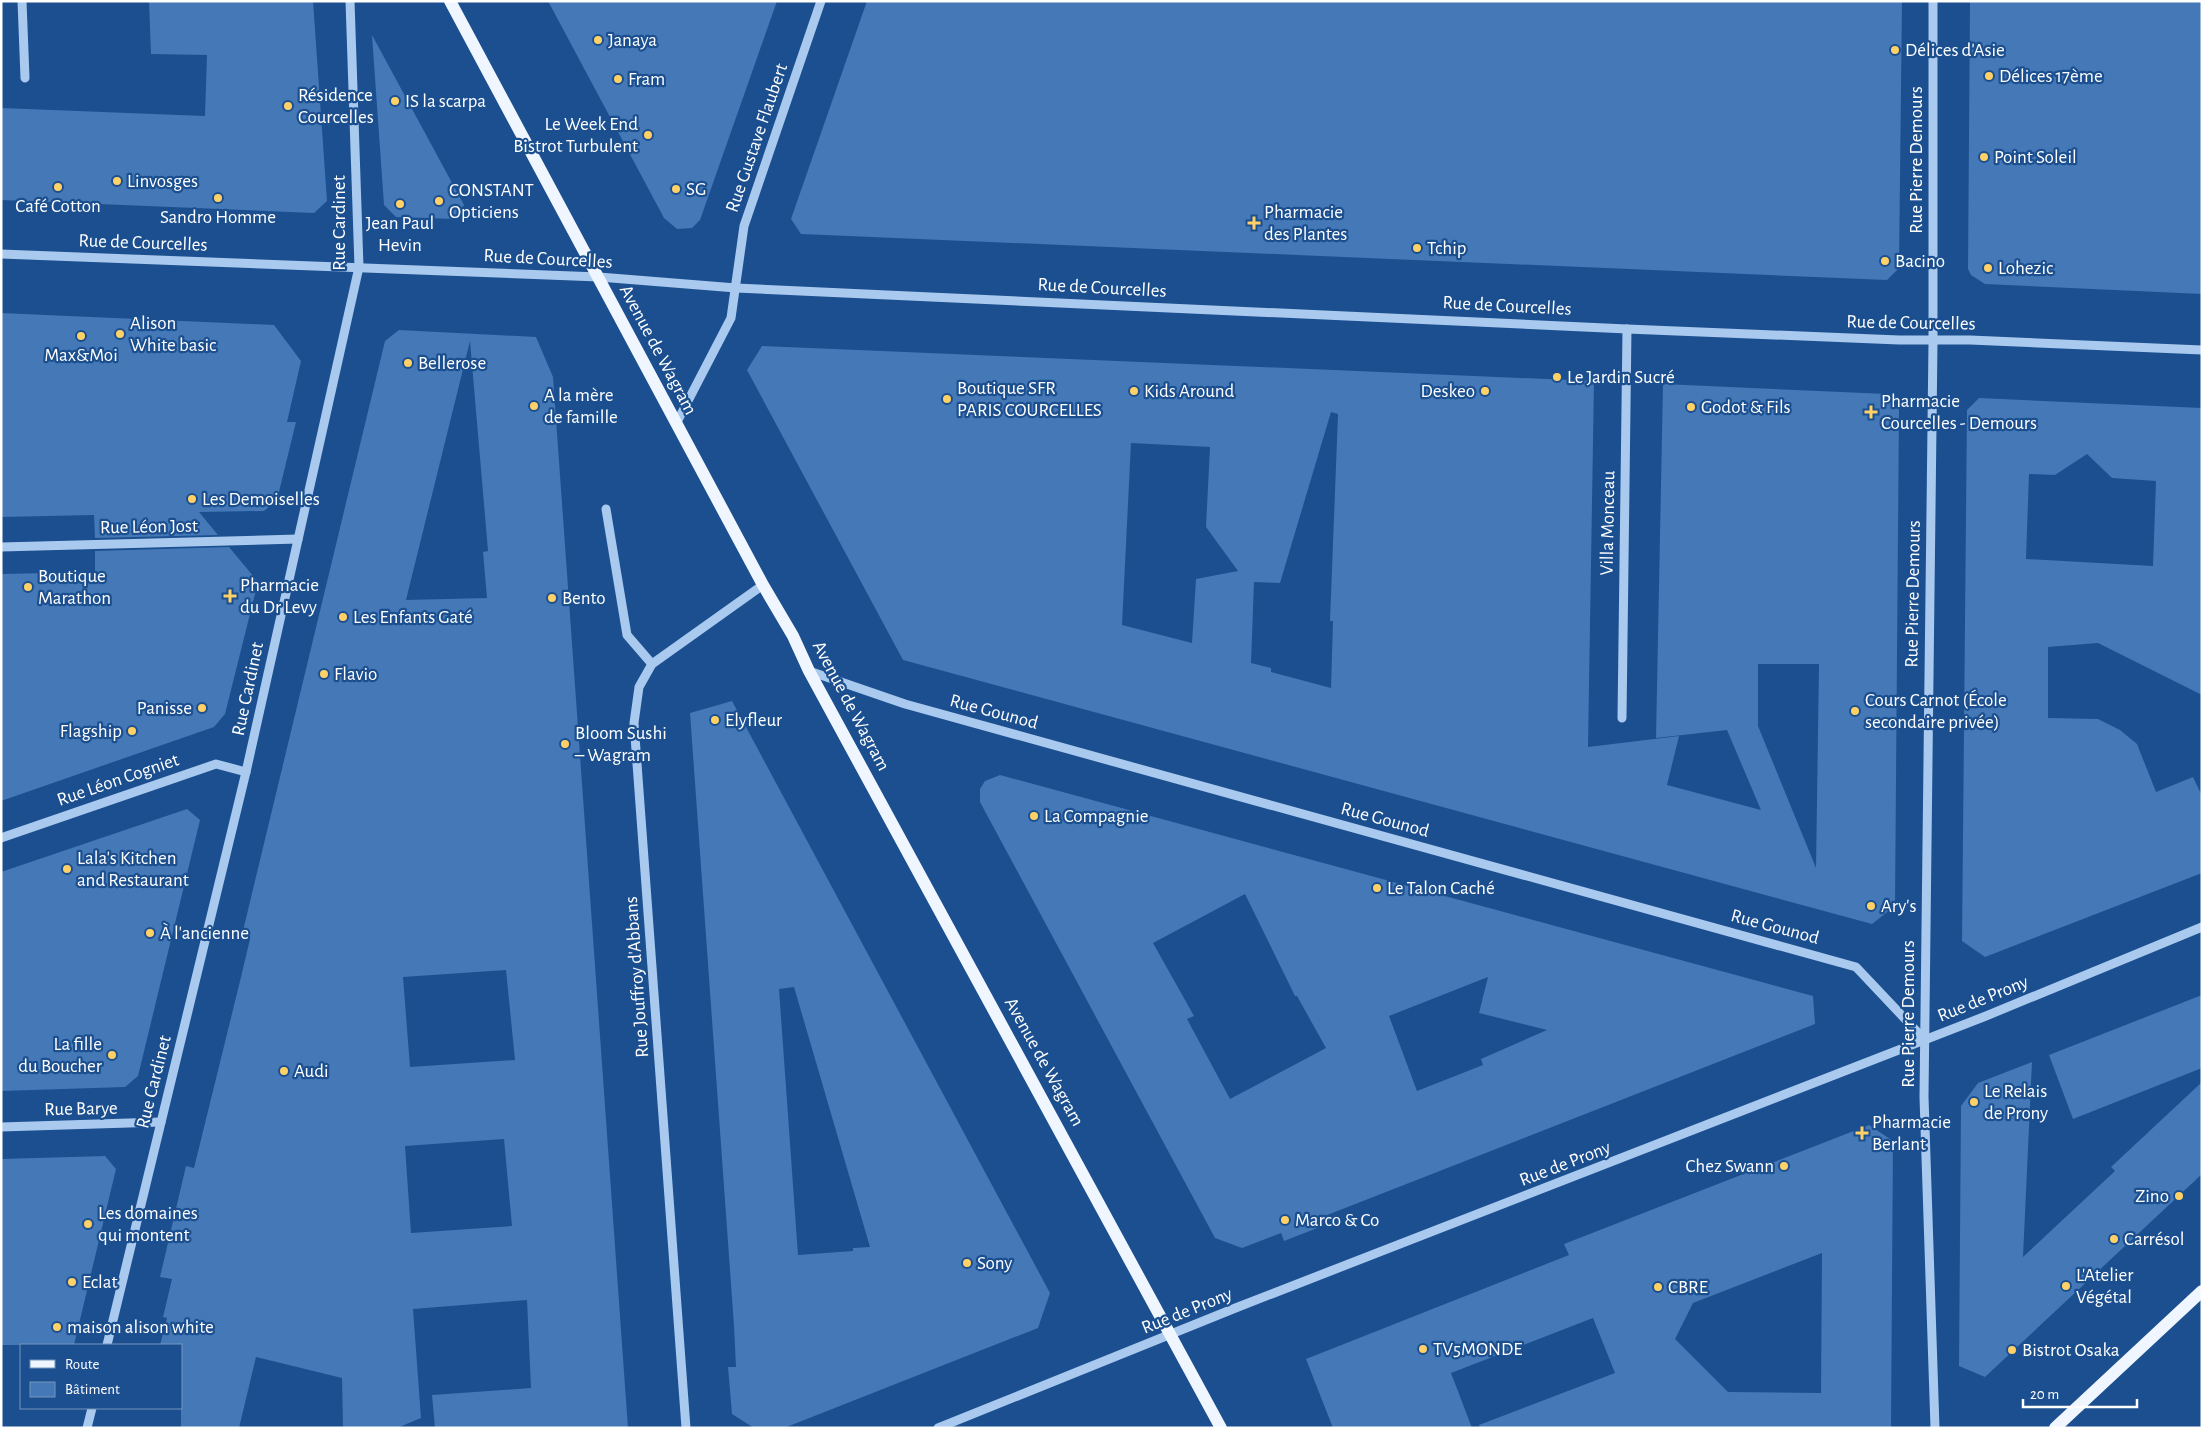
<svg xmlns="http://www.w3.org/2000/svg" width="2203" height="1429" viewBox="0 0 2203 1429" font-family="'Alegreya Sans',sans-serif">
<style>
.building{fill:#4478b7;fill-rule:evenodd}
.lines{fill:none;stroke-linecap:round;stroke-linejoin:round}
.minor{stroke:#a9c9ee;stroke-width:9}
.major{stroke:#f0f6ff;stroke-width:12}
.poi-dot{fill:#ffd166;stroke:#1b4f8f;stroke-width:2}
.labels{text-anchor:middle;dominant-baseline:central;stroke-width:4.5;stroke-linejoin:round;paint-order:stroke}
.poi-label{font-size:19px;fill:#fff;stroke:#1b4f8f;text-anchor:start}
.street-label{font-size:19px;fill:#fff;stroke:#1b4f8f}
</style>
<rect width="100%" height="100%" fill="#1b4f8f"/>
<g class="building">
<polygon points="149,1 313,1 327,201 314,213 1,200 1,108 205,116 207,55 151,54"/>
<polygon points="548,1 777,1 700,220 692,228 677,229 664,218"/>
<polygon points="867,1 1902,1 1899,268 1887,280 801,234 791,219"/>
<polygon points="1970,1 2202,1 2202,294 1985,284 1971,275 1968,269"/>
<polygon points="372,35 464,205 455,219 396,217 384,205"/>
<polygon points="1,313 274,325 301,361 287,422 296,422 277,500 264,511 199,512 218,535 95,538 94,515 1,517"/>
<path d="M399,330L536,337L553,377L628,1428H435L432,1395L531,1388L527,1300L413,1309L421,1418L397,1428H343L342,1378L256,1357L239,1428H181V1345H160L167,1318L163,1317L172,1279L160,1277L186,1166L194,1168L241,977L250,939H241L385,341ZM470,341L488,551L483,552L487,598L406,600ZM506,970L515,1060L410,1067L403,977ZM504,1139L512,1226L411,1233L405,1146Z"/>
<path d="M762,346L1594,381L1588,747L1679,736L1667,785L1761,810L1727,730L1656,738L1663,384L1887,394L1899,407L1895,906L1872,924L903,660L747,370ZM1331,412L1338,414L1330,621H1333L1331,688L1271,672V668L1251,663L1254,582L1280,583ZM1131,443L1210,447L1206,527L1238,571L1196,579L1192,643L1122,625ZM1758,664H1819L1816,868L1758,726Z"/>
<path d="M1979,398L2202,408V695L2098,643L2048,647V718L2098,719L2120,730L2137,744L2156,792L2193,777L2202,796V873L1985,957L1962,941L1967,410ZM2087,454L2112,478L2156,481L2153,566L2026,559L2029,474L2055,475Z"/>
<polygon points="229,547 258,582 225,714 214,727 1,801 1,574 95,572 95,551"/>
<path d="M732,701L1050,1293L1038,1328L784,1428H754L732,1414L728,1367H736L734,1326L690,713ZM794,987L870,1247L853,1248V1251L798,1255L779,989Z"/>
<path d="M1000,775L1813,996L1815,1024L1317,1219L1320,1227L1284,1241L1281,1233L1242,1248L1215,1238L980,802V789L985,781ZM1245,894L1295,996H1297L1326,1048L1230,1099L1187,1019L1194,1016L1153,943ZM1488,977L1479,1013L1547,1030L1481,1059L1483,1065L1417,1091L1389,1016Z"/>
<polygon points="187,809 200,820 138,1076 125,1087 1,1091 1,872"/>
<polygon points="2202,995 2202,1068 2073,1119 2049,1055"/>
<polygon points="2032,1062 2023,1257 2115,1171 2111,1167 2202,1082 2202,1174 1985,1377 1959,1366 1961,1106 1978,1083"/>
<path d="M1869,1125L1893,1141L1891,1428H1480L1479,1425L1615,1373L1593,1318L1451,1373L1472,1428H1333L1306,1359L1569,1255L1564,1244ZM1822,1253L1821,1393L1728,1392L1675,1339L1693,1303Z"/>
<polygon points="105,1156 116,1169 74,1345 1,1345 1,1159"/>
</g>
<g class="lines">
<g class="minor">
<polyline points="22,1 25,78"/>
<polyline points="1933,1 1933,341 1924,1097 1935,1428"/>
<polyline points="1,254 599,277 736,288 1627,329 1899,340 1970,340 2202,350"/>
<polyline points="676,424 731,318 744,226 821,1"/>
<polyline points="606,509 627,635 652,664"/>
<polyline points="1,547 298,539"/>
<polyline points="809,671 905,704 1856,967 1925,1040"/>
<polyline points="1622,718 1627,329"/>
<polyline points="1,838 216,764 246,772"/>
<polyline points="1,1127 161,1122"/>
<polyline points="107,1345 246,772 359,267 350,1"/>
<polyline points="87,1428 92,1408"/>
<polyline points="686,1428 634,723 639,687 652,664 763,585"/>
<polyline points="938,1428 1238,1307 1986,1016 2202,927"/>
</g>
<g class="major">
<polyline points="450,1 763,585 793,636 809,671 1221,1428"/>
<polyline points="2055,1428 2202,1291"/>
</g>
</g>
<g class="poi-dot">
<circle cx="598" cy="40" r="5"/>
<circle cx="1895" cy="50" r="5"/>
<circle cx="1989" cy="76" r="5"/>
<circle cx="618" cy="79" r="5"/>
<circle cx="395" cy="101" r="5"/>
<circle cx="288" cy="106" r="5"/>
<circle cx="648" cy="135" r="5"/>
<circle cx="1984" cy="157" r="5"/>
<circle cx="117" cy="181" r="5"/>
<circle cx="58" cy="187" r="5"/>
<circle cx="676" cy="189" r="5"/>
<circle cx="218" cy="198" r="5"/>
<circle cx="439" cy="201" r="5"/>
<circle cx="400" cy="204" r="5"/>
<path d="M1251.5 215.5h5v5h5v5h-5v5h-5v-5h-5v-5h5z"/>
<circle cx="1417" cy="248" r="5"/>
<circle cx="1885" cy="261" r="5"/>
<circle cx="1988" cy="268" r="5"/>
<circle cx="120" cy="334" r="5"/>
<circle cx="81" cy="336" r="5"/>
<circle cx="408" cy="363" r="5"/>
<circle cx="1557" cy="377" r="5"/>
<circle cx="1134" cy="391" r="5"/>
<circle cx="1485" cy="391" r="5"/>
<circle cx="947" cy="399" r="5"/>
<circle cx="534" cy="406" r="5"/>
<circle cx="1691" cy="407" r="5"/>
<path d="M1868.5 404.5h5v5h5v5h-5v5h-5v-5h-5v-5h5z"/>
<circle cx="192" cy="499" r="5"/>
<circle cx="28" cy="587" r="5"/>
<path d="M227.5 588.5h5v5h5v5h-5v5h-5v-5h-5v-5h5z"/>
<circle cx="552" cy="598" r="5"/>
<circle cx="343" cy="617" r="5"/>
<circle cx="324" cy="674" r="5"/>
<circle cx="202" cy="708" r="5"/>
<circle cx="1855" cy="711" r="5"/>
<circle cx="715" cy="720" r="5"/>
<circle cx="132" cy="731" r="5"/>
<circle cx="565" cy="744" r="5"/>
<circle cx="1034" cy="816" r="5"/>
<circle cx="67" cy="869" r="5"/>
<circle cx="1377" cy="888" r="5"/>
<circle cx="1871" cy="906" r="5"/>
<circle cx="150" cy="933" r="5"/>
<circle cx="112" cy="1055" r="5"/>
<circle cx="284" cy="1071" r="5"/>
<circle cx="1974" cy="1102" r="5"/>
<path d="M1859.5 1125.5h5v5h5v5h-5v5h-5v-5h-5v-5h5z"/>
<circle cx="1784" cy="1166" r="5"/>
<circle cx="2179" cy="1196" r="5"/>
<circle cx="1285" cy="1220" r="5"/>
<circle cx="88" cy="1224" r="5"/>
<circle cx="2114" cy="1239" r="5"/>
<circle cx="967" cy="1263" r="5"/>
<circle cx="72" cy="1282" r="5"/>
<circle cx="2066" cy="1286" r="5"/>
<circle cx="1658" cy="1287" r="5"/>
<circle cx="57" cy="1327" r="5"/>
<circle cx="1423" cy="1349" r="5"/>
<circle cx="2012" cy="1350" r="5"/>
</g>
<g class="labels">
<g class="poi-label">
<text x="608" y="40">Janaya</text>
<text x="1905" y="50">Délices d'Asie</text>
<text x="1999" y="76">Délices 17ème</text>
<text x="628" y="79">Fram</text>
<text x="298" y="95">Résidence<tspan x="298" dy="22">Courcelles</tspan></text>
<text x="405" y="101">IS la scarpa</text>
<text x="638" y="124" text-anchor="end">Le Week End<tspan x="638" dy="22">Bistrot Turbulent</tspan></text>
<text x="1994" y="157">Point Soleil</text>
<text x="127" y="181">Linvosges</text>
<text x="686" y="189">SG</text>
<text x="449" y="190">CONSTANT<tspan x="449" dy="22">Opticiens</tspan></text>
<text x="58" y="206" text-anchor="middle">Café Cotton</text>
<text x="1264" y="212">Pharmacie<tspan x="1264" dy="22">des Plantes</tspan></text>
<text x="218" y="217" text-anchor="middle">Sandro Homme</text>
<text x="400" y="223" text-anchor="middle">Jean Paul<tspan x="400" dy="22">Hevin</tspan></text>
<text x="1427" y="248">Tchip</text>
<text x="1895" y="261">Bacino</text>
<text x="1998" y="268">Lohezic</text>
<text x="130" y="323">Alison<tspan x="130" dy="22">White basic</tspan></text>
<text x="81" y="355" text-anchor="middle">Max&amp;Moi</text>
<text x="418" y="363">Bellerose</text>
<text x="1567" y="377">Le Jardin Sucré</text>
<text x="957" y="388">Boutique SFR<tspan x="957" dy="22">PARIS COURCELLES</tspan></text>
<text x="1144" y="391">Kids Around</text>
<text x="1475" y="391" text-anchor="end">Deskeo</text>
<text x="544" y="395">A la mère<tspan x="544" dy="22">de famille</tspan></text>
<text x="1881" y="401">Pharmacie<tspan x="1881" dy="22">Courcelles - Demours</tspan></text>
<text x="1701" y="407">Godot &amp; Fils</text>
<text x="202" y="499">Les Demoiselles</text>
<text x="38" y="576">Boutique<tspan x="38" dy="22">Marathon</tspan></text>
<text x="240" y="585">Pharmacie<tspan x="240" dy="22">du Dr Levy</tspan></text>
<text x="562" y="598">Bento</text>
<text x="353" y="617">Les Enfants Gaté</text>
<text x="334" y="674">Flavio</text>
<text x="1865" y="700">Cours Carnot (École<tspan x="1865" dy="22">secondaire privée)</tspan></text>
<text x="192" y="708" text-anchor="end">Panisse</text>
<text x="725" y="720">Elyfleur</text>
<text x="122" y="731" text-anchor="end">Flagship</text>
<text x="575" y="733">Bloom Sushi<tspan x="575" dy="22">– Wagram</tspan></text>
<text x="1044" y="816">La Compagnie</text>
<text x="77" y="858">Lala's Kitchen<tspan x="77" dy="22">and Restaurant</tspan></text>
<text x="1387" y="888">Le Talon Caché</text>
<text x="1881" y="906">Ary's</text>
<text x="160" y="933">À l'ancienne</text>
<text x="102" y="1044" text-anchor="end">La fille<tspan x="102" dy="22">du Boucher</tspan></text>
<text x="294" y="1071">Audi</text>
<text x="1984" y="1091">Le Relais<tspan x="1984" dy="22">de Prony</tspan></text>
<text x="1872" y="1122">Pharmacie<tspan x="1872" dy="22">Berlant</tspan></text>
<text x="1774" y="1166" text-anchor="end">Chez Swann</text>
<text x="2169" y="1196" text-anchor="end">Zino</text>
<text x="98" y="1213">Les domaines<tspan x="98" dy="22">qui montent</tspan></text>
<text x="1295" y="1220">Marco &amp; Co</text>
<text x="2124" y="1239">Carrésol</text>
<text x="977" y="1263">Sony</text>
<text x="2076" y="1275">L'Atelier<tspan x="2076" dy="22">Végétal</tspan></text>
<text x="82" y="1282">Eclat</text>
<text x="1668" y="1287">CBRE</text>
<text x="67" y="1327">maison alison white</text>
<text x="1433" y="1349">TV5MONDE</text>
<text x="2022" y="1350">Bistrot Osaka</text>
</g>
<g class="street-label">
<text transform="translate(757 138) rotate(-71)">Rue Gustave Flaubert</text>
<text transform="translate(1916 160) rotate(-90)">Rue Pierre Demours</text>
<text transform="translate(339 223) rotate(-90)">Rue Cardinet</text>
<text transform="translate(143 243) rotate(2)">Rue de Courcelles</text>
<text transform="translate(548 259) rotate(3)">Rue de Courcelles</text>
<text transform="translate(1102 288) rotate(3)">Rue de Courcelles</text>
<text transform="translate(1507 306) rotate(3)">Rue de Courcelles</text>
<text transform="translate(1911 323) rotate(1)">Rue de Courcelles</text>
<text transform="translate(658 350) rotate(62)">Avenue de Wagram</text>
<text transform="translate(1608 523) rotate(-89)">Villa Monceau</text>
<text transform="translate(149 527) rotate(-1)">Rue Léon Jost</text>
<text transform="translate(1913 594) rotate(-89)">Rue Pierre Demours</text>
<text transform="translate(248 689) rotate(-78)">Rue Cardinet</text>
<text transform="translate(851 706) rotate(62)">Avenue de Wagram</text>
<text transform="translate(994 712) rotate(15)">Rue Gounod</text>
<text transform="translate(118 780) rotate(-19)">Rue Léon Cogniet</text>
<text transform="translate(1385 820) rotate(15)">Rue Gounod</text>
<text transform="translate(1775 927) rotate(15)">Rue Gounod</text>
<text transform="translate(637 977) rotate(-94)">Rue Jouffroy d'Abbans</text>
<text transform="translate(1983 999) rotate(-22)">Rue de Prony</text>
<text transform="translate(1908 1014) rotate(-90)">Rue Pierre Demours</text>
<text transform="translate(1044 1062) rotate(61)">Avenue de Wagram</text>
<text transform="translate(154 1082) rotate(-76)">Rue Cardinet</text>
<text transform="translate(81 1109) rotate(-1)">Rue Barye</text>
<text transform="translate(1565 1164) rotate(-21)">Rue de Prony</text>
<text transform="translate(1187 1311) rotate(-22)">Rue de Prony</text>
</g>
</g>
<rect width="2203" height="1429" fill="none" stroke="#ffffff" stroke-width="5"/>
<rect x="20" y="1344" width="162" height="65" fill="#1b4f8f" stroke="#7695bc"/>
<rect x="30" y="1360" width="25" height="8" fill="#f0f6ff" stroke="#7695bc"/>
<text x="65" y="1369" font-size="15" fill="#ffffff">Route</text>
<rect x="30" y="1382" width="25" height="15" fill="#4478b7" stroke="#7695bc"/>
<text x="65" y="1394" font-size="15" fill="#ffffff">Bâtiment</text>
<path d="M2023 1399v8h114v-8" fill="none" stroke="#ffffff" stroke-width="2.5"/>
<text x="2030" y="1399" font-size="15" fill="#ffffff" stroke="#1b4f8f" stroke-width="4" paint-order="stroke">20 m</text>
</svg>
